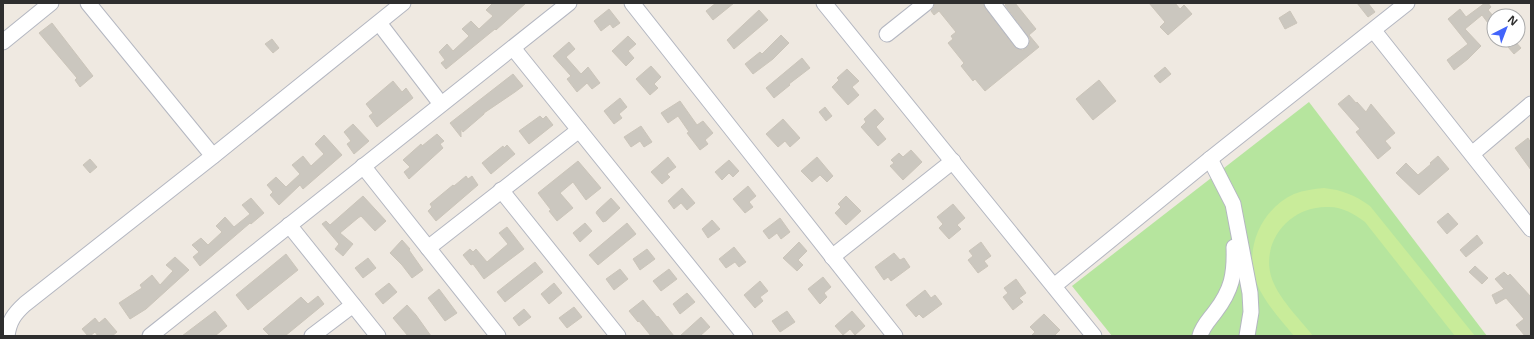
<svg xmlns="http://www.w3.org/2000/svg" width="1534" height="339" viewBox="0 0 1534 339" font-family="'Noto Sans',sans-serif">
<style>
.green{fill:#b6e59e}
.pitch{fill:#c9ec9a}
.building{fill:#cbc7bf;stroke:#cbc5ba}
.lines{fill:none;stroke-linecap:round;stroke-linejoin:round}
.minor-casing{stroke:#b4b7c1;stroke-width:17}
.minor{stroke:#fff;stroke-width:15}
</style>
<rect width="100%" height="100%" fill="#efe9e1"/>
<polygon class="green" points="1309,102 1487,336 1112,336 1072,286"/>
<path class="pitch" d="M1324,188C1342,190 1355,195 1370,206L1475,336H1455L1365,222C1354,214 1343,207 1329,207C1292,205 1261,239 1271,276C1277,297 1299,318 1313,336H1294C1281,320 1265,303 1257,284C1243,250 1261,209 1294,194C1304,190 1314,189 1324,188Z"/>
<g class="building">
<polygon points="493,3 526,3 496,30 495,29 446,69 441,63 445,60 439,52 447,44 453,51 469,36 462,29 471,21 479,29 493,16 486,10"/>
<polygon points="716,3 734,3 713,20 706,11"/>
<polygon points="935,3 983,3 985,8 1014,46 1018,49 1023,50 1029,45 1030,39 1005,5 1007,3 1015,3 1036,29 1029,35 1039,47 985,91 975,79 973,81 961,66 964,63 948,43 953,39 951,36 956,32 939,11 934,15 931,11 934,7"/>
<polygon points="1149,3 1175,3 1180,9 1184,5 1192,14 1168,35 1160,27 1165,22"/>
<polygon points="1357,3 1368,3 1375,12 1368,17"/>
<polygon points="1485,3 1488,3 1491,7 1488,10 1494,17 1494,31 1482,15 1465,29 1481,46 1468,59 1454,70 1447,60 1468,44 1448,19 1460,9 1466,17"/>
<polygon points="609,9 620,23 613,28 610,24 601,31 594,21"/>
<polygon points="759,10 768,20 734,49 727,40"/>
<polygon points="1290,11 1297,23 1285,29 1279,18"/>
<polygon points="52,23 93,76 80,87 75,80 77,78 39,33"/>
<polygon points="781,35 789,43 773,59 753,74 745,64 760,52 762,54"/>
<polygon points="628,36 636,44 628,51 634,58 626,66 612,51"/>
<polygon points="272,39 279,48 273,53 265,44"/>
<polygon points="1502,40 1514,40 1521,48 1514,54"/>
<polygon points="569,42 575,49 566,57 581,74 588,67 600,83 592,89 587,83 577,92 567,79 571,76 553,56"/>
<polygon points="802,58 810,68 789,84 790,85 774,98 766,88"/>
<polygon points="651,66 661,77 654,84 658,88 650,95 636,79"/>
<polygon points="1165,67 1171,74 1160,83 1154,76"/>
<polygon points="847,69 859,81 852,87 859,95 848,105 832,87 839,80 837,78"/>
<polygon points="513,74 523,86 515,92 484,113 484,114 463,132 461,129 461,137 450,123"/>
<polygon points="1099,80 1116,101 1093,120 1076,99"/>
<polygon points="393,81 402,92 406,88 413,98 377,127 369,116 373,113 366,104"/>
<polygon points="1349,95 1356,103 1357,102 1366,112 1371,104 1395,133 1385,141 1391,148 1378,159 1356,132 1360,129 1338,104"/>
<polygon points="620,98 627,107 619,114 622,118 614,124 604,111"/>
<polygon points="680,101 697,125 703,121 713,133 705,140 708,144 700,150 687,133 689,132 678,116 668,123 661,113"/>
<polygon points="825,107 832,116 826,121 819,112"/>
<polygon points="875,109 884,119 876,127 886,139 878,146 861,127 866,122 864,119"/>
<polygon points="540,116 543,119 546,116 553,125 529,144 519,131"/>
<polygon points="783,119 800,138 790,147 785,141 778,147 766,134"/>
<polygon points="353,124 369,141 354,154 347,144 351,141 344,132"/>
<polygon points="641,126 652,142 644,147 640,141 631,147 624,137"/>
<polygon points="437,134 444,141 440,144 443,148 409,179 404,172 410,167 403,160 421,144 422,146"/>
<polygon points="324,135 342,155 303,189 300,185 279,205 270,195 273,192 267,185 276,177 286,187 300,174 292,165 303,156 311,166 324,154 315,144"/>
<polygon points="1528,138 1531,143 1531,170 1515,148"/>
<polygon points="507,145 515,154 491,174 482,163 503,146 504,148"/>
<polygon points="911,150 922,162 903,180 890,166 894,163 891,160 899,153 903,157"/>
<polygon points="1438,156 1449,169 1419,195 1396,173 1406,163 1418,175 1431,164 1430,163"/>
<polygon points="668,157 676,167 667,174 670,177 662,184 651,172"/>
<polygon points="817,157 833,176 827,182 820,175 812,182 801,171"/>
<polygon points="90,159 97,167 90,173 83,165"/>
<polygon points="729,160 739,171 733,177 729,173 722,180 715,172"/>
<polygon points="578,161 601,188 586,200 573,182 560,193 573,208 557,221 549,211 551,210 538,193"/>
<polygon points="466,176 468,179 472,176 478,185 436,221 428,211 432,207 430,204 453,185 454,186"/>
<polygon points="748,186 756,196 749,202 753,207 745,213 733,199"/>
<polygon points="682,188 695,203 687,210 681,203 674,209 668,201"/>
<polygon points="363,196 386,221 375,231 361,216 358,218 340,233 353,244 343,256 335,249 339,244 322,224 326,221 330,225"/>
<polygon points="846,196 861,211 846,225 835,213 841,207 838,204"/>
<polygon points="251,198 264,213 251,224 250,223 200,266 193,257 199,252 192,245 201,238 208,245 222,232 216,226 225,217 234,227 250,214 242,205"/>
<polygon points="611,198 620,208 606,221 603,222 596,213 597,211"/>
<polygon points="953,204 965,218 957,225 961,229 949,239 939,228 943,224 937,217"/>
<polygon points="1448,213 1458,224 1447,234 1437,222"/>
<polygon points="780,218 790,232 781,239 777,233 769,239 763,231"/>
<polygon points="712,220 720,229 708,238 702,229"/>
<polygon points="585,223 592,231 580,242 573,233"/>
<polygon points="627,223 636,234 598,265 589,255"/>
<polygon points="507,227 524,249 484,279 473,264 471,265 463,255 470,249 473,252 476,249 487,262 508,244 499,233"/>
<polygon points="1477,235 1483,243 1466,257 1460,250"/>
<polygon points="402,240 410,249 409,250 423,270 412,278 402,265 390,253"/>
<polygon points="799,242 807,251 798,260 803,265 797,271 783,258"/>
<polygon points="981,242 991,256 984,261 988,266 978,273 968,260 973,256 969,251"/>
<polygon points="734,247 746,262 739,267 735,262 726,268 719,259"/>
<polygon points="647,249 655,259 640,270 633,259"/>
<polygon points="894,253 900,260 904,258 910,267 891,281 888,277 884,280 875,267"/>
<polygon points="286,254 298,270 248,310 236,295"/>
<polygon points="175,257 189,270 146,309 130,319 119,303 142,288 140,285 152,275 160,285 173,271 166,265"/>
<polygon points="368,258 376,268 363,278 355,268"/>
<polygon points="535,262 543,272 505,302 497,292"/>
<polygon points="1475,266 1488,278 1482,284 1469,272"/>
<polygon points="620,269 628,279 614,290 606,279"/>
<polygon points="669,269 677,279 661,291 653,281"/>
<polygon points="1504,272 1508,276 1510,274 1531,297 1531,336 1525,336 1516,325 1524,319 1506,298 1496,304 1492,295 1504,289 1495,279"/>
<polygon points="823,277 831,287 824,293 827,297 820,304 808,289"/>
<polygon points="1016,279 1026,293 1019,298 1023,302 1013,310 1003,297 1008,293 1004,288"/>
<polygon points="760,281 768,291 760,297 763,301 755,308 744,295"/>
<polygon points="389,283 397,292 383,304 375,294"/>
<polygon points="554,283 562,293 549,304 541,294"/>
<polygon points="439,289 457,313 445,321 428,298"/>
<polygon points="925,290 931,298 935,295 942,304 923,318 919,314 916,317 906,305"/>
<polygon points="687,293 695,302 680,314 673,304"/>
<polygon points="318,296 324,304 285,336 270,336 263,329 301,297 308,304"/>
<polygon points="643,300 657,317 658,316 674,336 651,336 639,321 638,322 629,311"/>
<polygon points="407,305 416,315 431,336 408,336 393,318"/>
<polygon points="574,307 582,317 567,328 559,318"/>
<polygon points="524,309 531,317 519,326 513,318"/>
<polygon points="215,311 227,326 215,336 182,336"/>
<polygon points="787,311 795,322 780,332 772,321"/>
<polygon points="852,311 865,326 855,335 850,329 843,335 835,326"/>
<polygon points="1044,314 1060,330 1054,336 1031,336 1035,332 1030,327"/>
<polygon points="701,317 710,327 700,336 680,336"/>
<polygon points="95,318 99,323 105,318 117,332 112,336 98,336 95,332 90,336 88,336 82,329"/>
</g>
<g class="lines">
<g class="minor-casing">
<g id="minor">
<polyline points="88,3 213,156"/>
<polyline points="632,3 895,336"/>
<polyline points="824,3 1094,336"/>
<polyline points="992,3 1021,41"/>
<polyline points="379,23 441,104"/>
<polyline points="1374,31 1531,229"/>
<polyline points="887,34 926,3"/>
<polyline points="3,42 51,3"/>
<polyline points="513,48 745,336"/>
<polyline points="1472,154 1531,104"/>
<polyline points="1210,159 1233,204 1250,293 1251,312 1247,336"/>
<polyline points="363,166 498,336"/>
<polyline points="501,190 618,336"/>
<polyline points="289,225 378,336"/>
<polyline points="428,248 579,130"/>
<polyline points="832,257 953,161"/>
<polyline points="1054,286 1210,159 1407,3"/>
<path d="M7,336C9,321 14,314 25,304L213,156L403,3"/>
<polyline points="150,336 569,3"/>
<polyline points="312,336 353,305"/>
<path d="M1200,336C1202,327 1209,320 1215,312C1232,290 1235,274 1234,247"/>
</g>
</g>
<use href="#minor" class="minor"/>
</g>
<rect width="1534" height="339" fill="none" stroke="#2e2e2e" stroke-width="8"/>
<g transform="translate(1506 28) rotate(42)"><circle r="19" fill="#ffffff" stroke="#ababab"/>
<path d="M0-3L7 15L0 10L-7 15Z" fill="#4264fb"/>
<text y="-6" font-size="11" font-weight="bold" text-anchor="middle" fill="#2e2e2e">N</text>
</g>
</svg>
